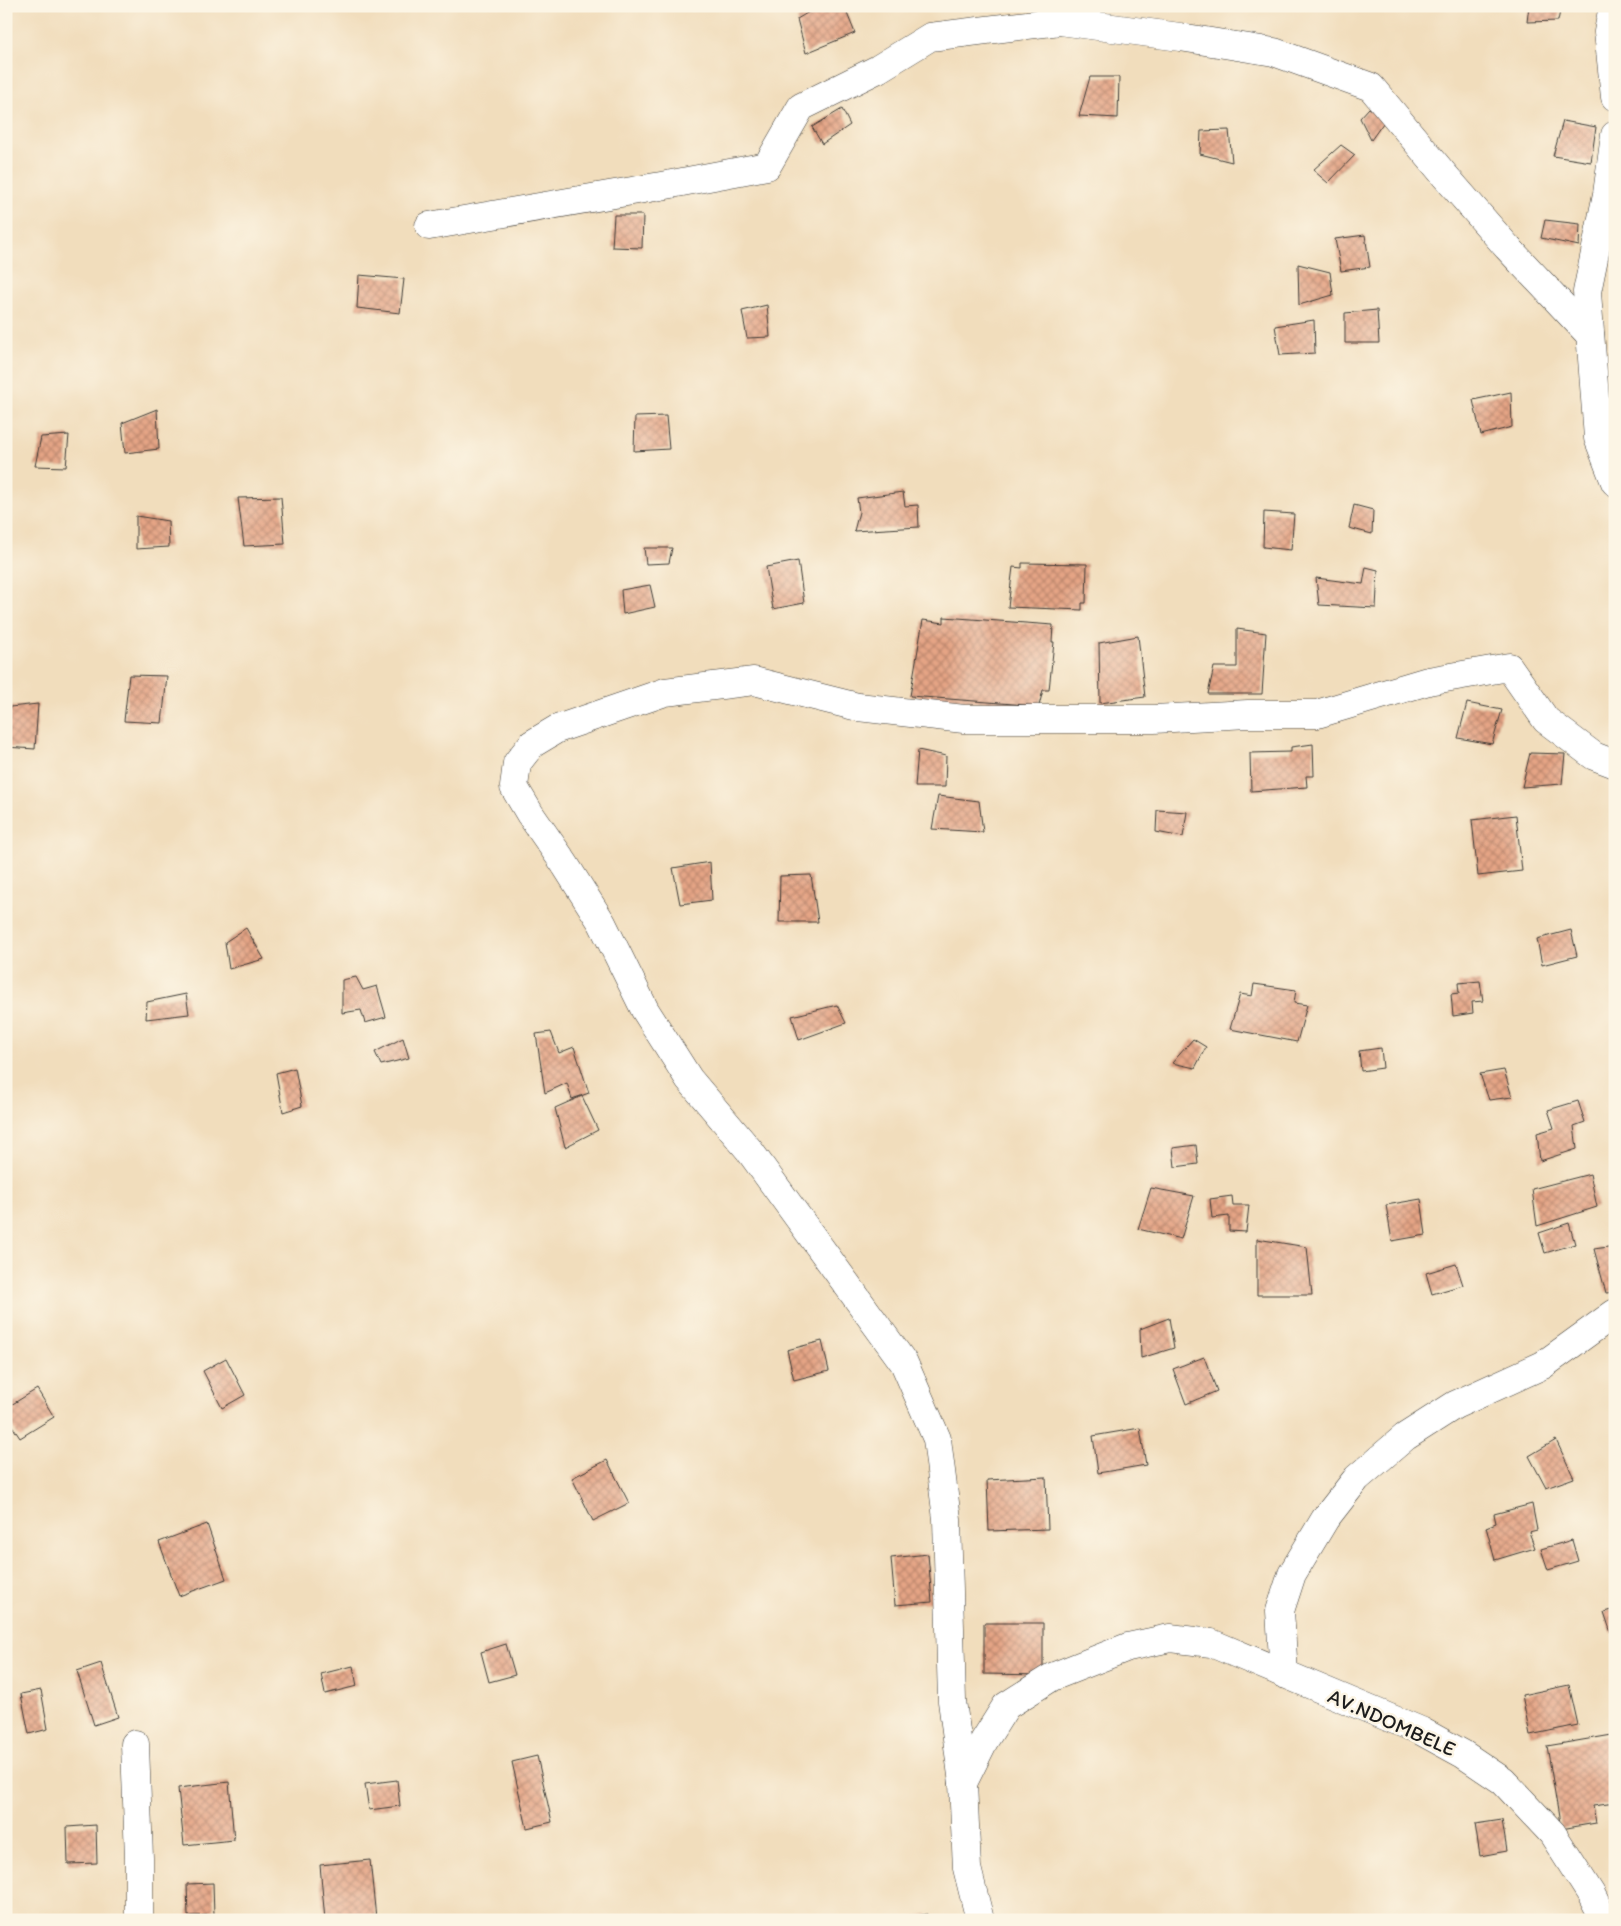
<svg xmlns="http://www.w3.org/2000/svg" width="1621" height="1926" viewBox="0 0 1621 1926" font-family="Itim,sans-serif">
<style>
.building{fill:url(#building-cross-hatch)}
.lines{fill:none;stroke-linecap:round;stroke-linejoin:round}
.street-casing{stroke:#3c3934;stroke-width:29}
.street{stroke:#fff;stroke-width:28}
.labels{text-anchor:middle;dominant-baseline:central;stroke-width:5;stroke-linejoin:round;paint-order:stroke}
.street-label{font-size:21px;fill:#1c1c1c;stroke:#fcf5e5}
</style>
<defs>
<pattern id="building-cross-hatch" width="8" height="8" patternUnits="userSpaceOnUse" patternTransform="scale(1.25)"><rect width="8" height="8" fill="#e5a485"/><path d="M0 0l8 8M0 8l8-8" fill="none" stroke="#b9856c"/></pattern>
</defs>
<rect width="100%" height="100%" fill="#fcf5e5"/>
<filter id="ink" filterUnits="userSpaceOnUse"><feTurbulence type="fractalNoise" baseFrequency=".02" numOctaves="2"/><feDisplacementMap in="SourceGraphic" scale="10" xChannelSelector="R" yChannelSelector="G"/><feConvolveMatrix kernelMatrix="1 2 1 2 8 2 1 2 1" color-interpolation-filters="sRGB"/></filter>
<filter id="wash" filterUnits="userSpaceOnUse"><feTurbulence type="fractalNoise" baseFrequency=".0096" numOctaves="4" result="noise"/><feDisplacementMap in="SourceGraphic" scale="20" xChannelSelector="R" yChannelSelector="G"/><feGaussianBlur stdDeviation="1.12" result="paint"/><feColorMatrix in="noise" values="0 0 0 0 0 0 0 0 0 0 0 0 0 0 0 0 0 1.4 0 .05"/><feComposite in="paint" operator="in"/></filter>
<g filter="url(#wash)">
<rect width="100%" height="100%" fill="#f1ddbc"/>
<g id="blocks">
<g class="building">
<polygon points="819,6 844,6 855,33 806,53 797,19"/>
<polygon points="1529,6 1561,6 1558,21 1527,22"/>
<polygon points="1090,77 1119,77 1118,118 1079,116"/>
<polygon points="1369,108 1386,119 1371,140 1360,118"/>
<polygon points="842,109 850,125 822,144 812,127"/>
<polygon points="1563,121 1596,127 1591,162 1553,156"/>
<polygon points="1229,130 1232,162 1200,154 1201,131"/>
<polygon points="1341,145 1355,155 1328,183 1313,170"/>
<polygon points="614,215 643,215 642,248 612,247"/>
<polygon points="1545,220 1580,224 1579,246 1541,238"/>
<polygon points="1365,235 1370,267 1341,271 1335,239"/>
<polygon points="1298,264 1330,272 1333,295 1299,305"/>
<polygon points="359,275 404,279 400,313 357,308"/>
<polygon points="767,305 770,337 747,338 742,311"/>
<polygon points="1377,310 1379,343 1345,343 1345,313"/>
<polygon points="1314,320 1315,353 1280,355 1275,326"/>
<polygon points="1511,392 1512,427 1481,435 1473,400"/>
<polygon points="157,409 159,449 125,453 122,423"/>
<polygon points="666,416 669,449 634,451 635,417"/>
<polygon points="69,435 66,467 35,466 41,437"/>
<polygon points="903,492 905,506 918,505 919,527 854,531 859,512 857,498"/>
<polygon points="281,497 285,544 244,546 238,498"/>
<polygon points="1354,505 1373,510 1372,534 1349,528"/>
<polygon points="1264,512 1294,514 1291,550 1263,547"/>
<polygon points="136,516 168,521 169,547 136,549"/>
<polygon points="644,548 672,548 669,563 646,564"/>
<polygon points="798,561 804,603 773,609 766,567"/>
<polygon points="1022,563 1087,564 1086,603 1082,603 1082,610 1008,607 1013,567 1022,568"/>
<polygon points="1366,567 1378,570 1376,608 1319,605 1316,578 1363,584"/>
<polygon points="650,585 655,607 623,614 621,590"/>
<polygon points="944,617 1053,625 1052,642 1054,642 1049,690 1043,690 1039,706 910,696 923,620 944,623"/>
<polygon points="1237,629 1266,633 1262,694 1208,694 1214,667 1237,667"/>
<polygon points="1138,636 1145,697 1100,703 1099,643"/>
<polygon points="129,675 167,676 162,723 124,721"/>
<polygon points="1467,703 1502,710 1492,744 1458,738"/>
<polygon points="38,704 35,749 6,747 6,724 10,707"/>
<polygon points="1313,744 1314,776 1306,776 1307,787 1251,791 1250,753 1291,752 1291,747"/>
<polygon points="918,750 946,756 945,787 915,787"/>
<polygon points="1530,753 1565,754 1562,784 1522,787"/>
<polygon points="938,796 979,801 983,832 932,829"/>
<polygon points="1157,810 1187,812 1183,837 1156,832"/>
<polygon points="1516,815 1522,871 1478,876 1472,820"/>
<polygon points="710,862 712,900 680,904 673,868"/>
<polygon points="811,875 818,922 779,922 780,876"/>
<polygon points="246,928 264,959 229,969 225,942"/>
<polygon points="1571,930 1577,956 1542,965 1537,939"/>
<polygon points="356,977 363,990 377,986 386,1017 365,1023 361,1010 342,1013 342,980"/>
<polygon points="1480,981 1483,1001 1472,1002 1473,1013 1453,1016 1451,994 1459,993 1458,983"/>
<polygon points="1254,984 1296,990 1294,1003 1307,1005 1297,1042 1230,1029 1240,994 1252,996"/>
<polygon points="186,994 189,1014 146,1019 147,1002"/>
<polygon points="837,1005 846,1023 799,1040 792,1016"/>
<polygon points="551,1032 559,1053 574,1047 589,1093 572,1099 567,1083 545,1093 536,1034"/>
<polygon points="403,1038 409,1058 381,1065 375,1052"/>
<polygon points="1193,1039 1206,1047 1195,1068 1172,1063"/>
<polygon points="1381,1048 1383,1068 1361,1071 1359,1051"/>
<polygon points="295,1068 302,1106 283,1112 276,1073"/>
<polygon points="1504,1070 1512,1097 1489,1100 1480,1074"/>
<polygon points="582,1096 598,1130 565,1147 555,1108"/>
<polygon points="1578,1101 1585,1122 1574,1126 1577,1149 1540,1161 1537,1133 1554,1128 1548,1110"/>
<polygon points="1196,1145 1198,1164 1175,1167 1173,1148"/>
<polygon points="1590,1174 1597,1207 1537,1226 1532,1189"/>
<polygon points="1151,1188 1194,1196 1181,1239 1138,1229"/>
<polygon points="1232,1196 1233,1205 1249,1205 1246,1232 1229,1231 1229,1216 1212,1218 1210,1199"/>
<polygon points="1421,1199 1426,1235 1392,1241 1386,1205"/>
<polygon points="1569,1223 1575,1244 1545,1253 1539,1233"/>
<polygon points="1257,1239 1307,1247 1312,1295 1257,1295"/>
<polygon points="1615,1246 1615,1292 1606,1293 1594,1249"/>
<polygon points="1456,1264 1463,1285 1432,1294 1426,1273"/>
<polygon points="1169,1318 1174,1348 1141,1358 1140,1329"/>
<polygon points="822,1341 829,1371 794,1380 787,1350"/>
<polygon points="1204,1357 1217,1391 1186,1404 1173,1369"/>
<polygon points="226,1358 245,1395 222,1408 203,1371"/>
<polygon points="37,1389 54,1417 20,1438 6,1417 6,1408"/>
<polygon points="1140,1428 1146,1465 1098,1473 1093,1436"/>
<polygon points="1556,1440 1574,1478 1546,1488 1529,1456"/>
<polygon points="607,1460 629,1503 593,1521 572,1478"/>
<polygon points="1046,1477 1048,1529 989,1531 987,1480"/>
<polygon points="1532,1504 1537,1530 1529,1532 1535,1548 1495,1560 1486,1527 1496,1523 1494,1514"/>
<polygon points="207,1524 226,1579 179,1596 159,1542"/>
<polygon points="1572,1540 1578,1561 1548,1570 1541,1549"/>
<polygon points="928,1554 932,1602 895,1605 891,1558"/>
<polygon points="1615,1609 1615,1632 1611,1633 1604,1612"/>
<polygon points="984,1623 1043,1623 1043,1675 984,1674"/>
<polygon points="506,1644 515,1675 489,1682 481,1652"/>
<polygon points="101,1663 118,1717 94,1725 77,1671"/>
<polygon points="353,1666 357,1686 325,1694 321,1674"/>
<polygon points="1569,1685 1578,1725 1530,1735 1522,1695"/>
<polygon points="41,1690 48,1729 29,1734 21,1694"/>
<polygon points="1612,1735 1615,1750 1615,1803 1593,1806 1596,1823 1561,1829 1547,1746"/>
<polygon points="537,1756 552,1822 527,1828 512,1762"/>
<polygon points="397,1780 400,1806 369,1810 365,1784"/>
<polygon points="229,1782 234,1840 184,1845 178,1788"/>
<polygon points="1502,1820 1507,1851 1480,1856 1475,1824"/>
<polygon points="96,1825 97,1863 68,1864 67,1827"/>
<polygon points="370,1860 376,1918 325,1920 320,1865"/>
<polygon points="213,1883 214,1915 188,1916 187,1884"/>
<polygon points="927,1914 928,1920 903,1920 903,1919"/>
</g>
</g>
</g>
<g filter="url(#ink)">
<use href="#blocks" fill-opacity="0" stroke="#3c3934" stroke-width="1"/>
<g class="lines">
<g class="street-casing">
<g id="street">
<polyline points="1613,6 1608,32 1615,97"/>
<polyline points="1615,135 1607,194 1587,292 1598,438 1615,482"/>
<polyline points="429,226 661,186 767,166 801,107 878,69 930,37 1060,21 1180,37 1274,52 1371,87 1446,177 1507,247 1590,335"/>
<polyline points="1284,1674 1280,1611 1292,1574 1325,1519 1357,1478 1405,1437 1455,1405 1543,1365 1615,1313"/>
<polyline points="135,1744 139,1858 139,1920"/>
<polyline points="963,1783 984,1741 1006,1706 1052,1677 1128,1647 1170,1638 1211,1643 1421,1731 1463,1754 1503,1781 1552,1833 1591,1894 1604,1920"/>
<polyline points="980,1920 967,1868 963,1783 952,1701 947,1519 937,1439 904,1363 749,1150 689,1079 645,1010 602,923 564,863 530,814 514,787 517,763 532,744 557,729 665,692 754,681 858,707 964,719 1154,719 1248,714 1317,714 1428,681 1509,667 1546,720 1594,756 1615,764"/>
</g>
</g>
<use href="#street" class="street"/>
</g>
</g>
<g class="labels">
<g class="street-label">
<text transform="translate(1392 1722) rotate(24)">AV.NDOMBELE</text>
</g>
</g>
<rect width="1621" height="1926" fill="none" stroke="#fcf5e5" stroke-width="25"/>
</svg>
